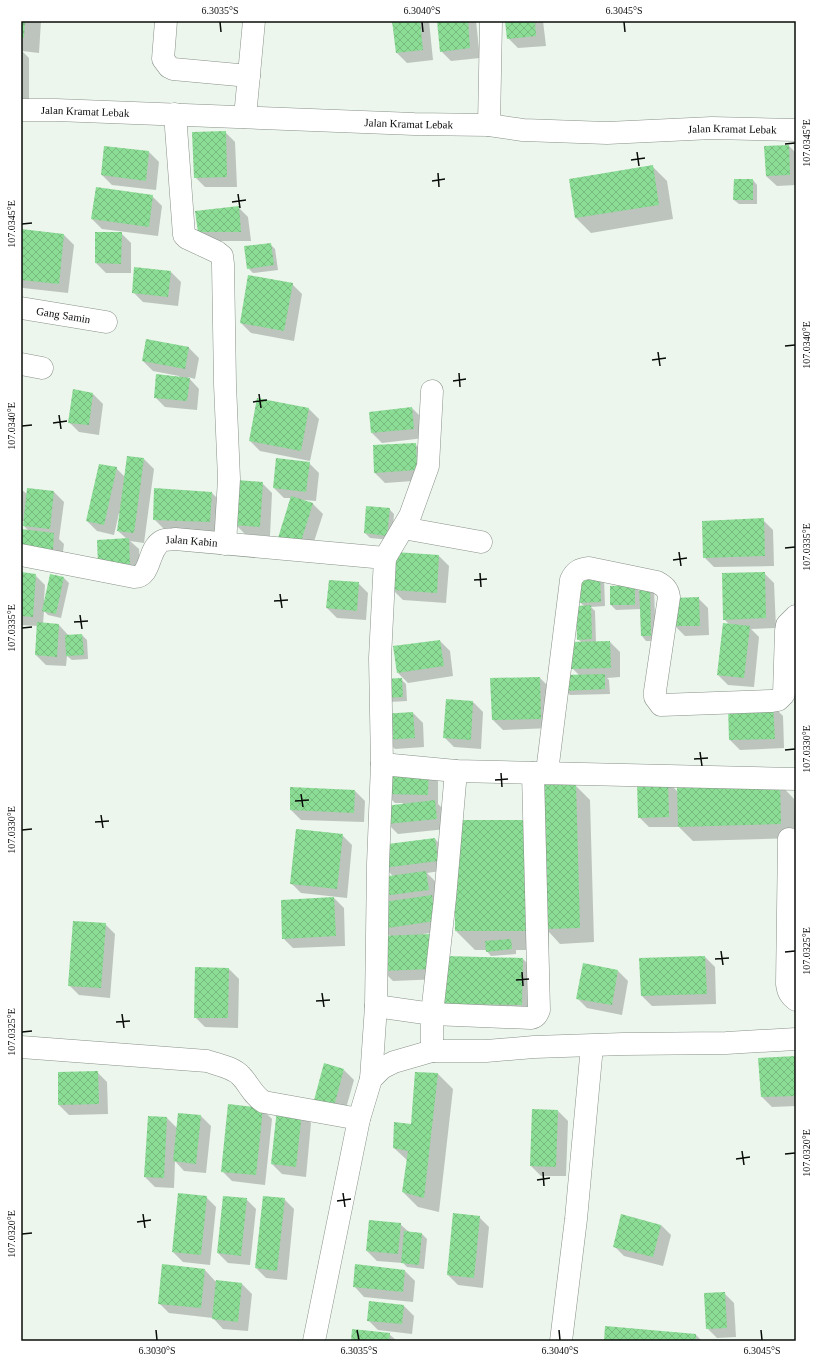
<svg xmlns="http://www.w3.org/2000/svg" width="817" height="1362" viewBox="0 0 817 1362" font-family="Georgia,serif">
<style>
.shadow{fill:#0003}
.building{fill:url(#building-cross-hatch)}
.lines{fill:none;stroke-linecap:round;stroke-linejoin:round}
.minor-casing{stroke:#899189;stroke-width:23}
.minor{stroke:#fff;stroke-width:22}
.ticks{fill:none;stroke:#090c09;stroke-width:1.5}
.labels{text-anchor:middle;dominant-baseline:central;stroke-width:3;stroke-linejoin:round;paint-order:stroke}
.street-label{font-size:11px;fill:#090c09;stroke:#fff}
.neatline{fill:none;stroke:#090c09;stroke-width:1.5}
.ticks-label{font-size:10px;text-anchor:middle;fill:#090c09}
</style>
<defs>
<pattern id="building-cross-hatch" width="8" height="8" patternUnits="userSpaceOnUse"><rect width="8" height="8" fill="#8bdc94"/><path d="M0 0l8 8M0 8l8-8" fill="none" stroke="#77bc7e"/></pattern>
</defs>
<rect width="100%" height="100%" fill="#ecf6ed"/>
<g class="shadow">
<polygon points="21,21 41,21 39,53 22,51 29,58 29,111 21,111"/>
<polygon points="393,21 429,21 433,60 407,63 397,53"/>
<polygon points="438,21 476,21 480,58 451,61 441,51"/>
<polygon points="506,21 543,21 546,46 518,48 508,38"/>
<polygon points="225,132 235,142 237,187 205,187 195,177"/>
<polygon points="789,146 796,153 796,185 777,186 766,176"/>
<polygon points="149,152 159,162 156,190 112,185 102,175"/>
<polygon points="652,166 667,181 673,219 591,233 576,218 570,180"/>
<polygon points="753,180 757,185 757,204 739,204 734,200"/>
<polygon points="152,196 162,206 158,236 102,229 92,219"/>
<polygon points="238,207 248,217 251,241 209,241 199,231"/>
<polygon points="21,230 64,235 74,245 68,293 23,288 21,286"/>
<polygon points="121,233 131,243 131,273 106,273 96,263"/>
<polygon points="270,244 275,249 278,270 253,273 248,268"/>
<polygon points="171,272 181,282 178,306 143,302 133,292"/>
<polygon points="249,276 292,284 302,294 294,341 251,333 241,323"/>
<polygon points="189,348 199,358 195,379 188,377 199,389 197,410 165,407 155,397 179,377 179,376 153,371 143,361"/>
<polygon points="93,394 103,404 99,435 79,432 69,422"/>
<polygon points="412,408 422,418 424,438 382,443 372,433"/>
<polygon points="309,409 319,419 310,461 260,451 250,441"/>
<polygon points="415,444 425,454 427,480 385,483 375,473"/>
<polygon points="144,459 154,469 144,543 130,541 139,549 140,573 109,575 127,539 118,531 120,513 119,513 114,535 97,531 87,521 116,468 125,477"/>
<polygon points="309,463 319,473 316,501 304,500 304,501 313,504 323,514 310,554 289,548 291,498 284,498 274,488"/>
<polygon points="262,483 272,493 270,536 245,534 235,524"/>
<polygon points="21,489 28,495 54,492 64,502 59,539 64,544 62,559 21,530 29,531 24,526 25,521 21,521"/>
<polygon points="212,493 222,503 220,532 164,529 154,519"/>
<polygon points="389,509 394,514 392,540 370,538 365,533"/>
<polygon points="763,520 773,530 774,566 714,567 704,557"/>
<polygon points="439,556 449,566 446,603 403,600 393,590"/>
<polygon points="21,573 35,575 45,585 44,600 46,600 51,576 64,578 69,583 61,618 48,615 44,611 43,624 59,625 69,636 82,635 87,640 88,659 72,660 67,656 66,666 46,665 36,655 38,626 21,625"/>
<polygon points="764,573 774,583 776,628 751,629 759,637 754,687 728,685 718,675 730,625 724,619"/>
<polygon points="579,574 604,578 605,606 591,607 595,611 596,642 610,642 620,652 620,677 607,678 609,680 610,694 570,695 565,690 580,676 572,668 582,643 578,639 584,606 580,602"/>
<polygon points="358,583 368,593 366,620 337,618 327,608"/>
<polygon points="635,586 640,592 654,590 656,641 646,641 642,636 641,609 616,610 611,605"/>
<polygon points="698,598 708,608 709,635 685,636 675,626"/>
<polygon points="440,641 450,651 453,676 408,683 398,673"/>
<polygon points="540,678 550,688 551,728 503,730 493,720"/>
<polygon points="402,680 406,684 407,701 389,702"/>
<polygon points="447,700 473,702 483,712 481,749 454,747 444,737"/>
<polygon points="773,706 783,716 784,748 740,750 730,740"/>
<polygon points="413,713 423,723 424,747 395,749 385,739"/>
<polygon points="796,741 796,761 794,759"/>
<polygon points="428,771 438,781 438,804 445,811 446,829 398,834 388,824 403,803 395,803 385,793"/>
<polygon points="668,782 678,792 780,784 794,799 796,838 693,841 679,827 649,827 639,817"/>
<polygon points="575,785 590,800 594,942 560,944 549,932 549,950 516,950 516,954 491,956 486,950 475,950 456,931 456,821 530,821"/>
<polygon points="355,791 365,801 364,822 301,820 291,810"/>
<polygon points="342,835 352,845 347,898 301,893 291,883"/>
<polygon points="435,839 445,849 447,870 427,873 436,882 445,931 423,934 441,979 393,981 383,971 390,936 382,928 390,902 384,896 393,876 384,867"/>
<polygon points="334,898 344,908 345,946 293,948 283,938"/>
<polygon points="105,924 115,934 110,998 79,995 69,985"/>
<polygon points="705,957 715,967 716,1004 652,1006 642,996"/>
<polygon points="522,958 537,973 536,1020 445,1003"/>
<polygon points="229,969 239,979 238,1028 205,1027 195,1017"/>
<polygon points="618,971 628,981 622,1015 587,1008 577,998"/>
<polygon points="796,1057 796,1106 772,1107 762,1097"/>
<polygon points="344,1070 354,1080 343,1119 324,1114"/>
<polygon points="97,1072 107,1082 108,1114 69,1115 59,1105"/>
<polygon points="416,1073 438,1074 453,1089 439,1212 418,1207 403,1192 408,1161 394,1148 412,1125"/>
<polygon points="262,1109 272,1119 265,1185 232,1181 222,1171"/>
<polygon points="558,1111 568,1121 566,1176 541,1176 531,1166"/>
<polygon points="301,1113 311,1123 306,1177 282,1174 272,1164"/>
<polygon points="201,1116 211,1126 206,1173 184,1171 175,1161 174,1188 155,1187 145,1177 167,1118 178,1129"/>
<polygon points="206,1197 216,1207 210,1265 183,1262 173,1252"/>
<polygon points="246,1199 256,1209 250,1265 228,1263 218,1253"/>
<polygon points="284,1199 294,1209 287,1280 266,1278 256,1268"/>
<polygon points="479,1217 489,1227 483,1288 458,1285 448,1275"/>
<polygon points="400,1224 409,1232 422,1234 427,1239 424,1269 407,1267 403,1263 377,1261 367,1251"/>
<polygon points="661,1225 671,1235 663,1266 624,1256 614,1246"/>
<polygon points="205,1270 215,1281 242,1284 252,1294 248,1331 223,1329 213,1318 169,1313 159,1303"/>
<polygon points="405,1271 415,1281 413,1302 364,1297 354,1286"/>
<polygon points="724,1293 734,1303 736,1337 717,1338 707,1328"/>
<polygon points="404,1306 414,1316 412,1334 378,1330 368,1320"/>
<polygon points="389,1334 397,1341 352,1341"/>
<polygon points="696,1335 702,1341 605,1341"/>
</g>
<g class="building">
<polygon points="21,21 25,21 24,38 21,38"/>
<polygon points="392,21 420,21 423,50 396,53"/>
<polygon points="437,21 468,21 470,48 440,52"/>
<polygon points="505,21 535,21 536,36 507,39"/>
<polygon points="226,131 227,177 194,178 192,132"/>
<polygon points="789,145 790,175 766,176 764,146"/>
<polygon points="104,146 149,151 146,181 101,175"/>
<polygon points="653,165 659,205 575,218 569,179"/>
<polygon points="734,179 753,179 753,200 733,200"/>
<polygon points="96,187 153,195 149,227 91,219"/>
<polygon points="239,206 241,232 198,232 195,211"/>
<polygon points="21,229 64,234 59,284 21,280"/>
<polygon points="95,232 122,232 121,264 95,263"/>
<polygon points="271,243 274,265 247,269 244,246"/>
<polygon points="134,267 171,271 168,297 132,293"/>
<polygon points="248,275 293,283 284,331 240,323"/>
<polygon points="146,339 189,347 185,369 142,361"/>
<polygon points="156,374 190,378 187,401 154,398"/>
<polygon points="73,389 93,393 89,425 68,423"/>
<polygon points="257,398 309,408 301,451 249,441"/>
<polygon points="412,407 414,429 371,433 369,412"/>
<polygon points="416,443 417,470 374,473 373,445"/>
<polygon points="127,456 144,458 134,533 117,531"/>
<polygon points="276,458 310,462 306,492 273,488"/>
<polygon points="99,464 117,467 104,525 86,521"/>
<polygon points="237,480 263,482 260,527 234,525"/>
<polygon points="27,488 54,491 50,529 23,526"/>
<polygon points="154,488 212,492 210,522 153,520"/>
<polygon points="291,496 313,503 300,545 278,538"/>
<polygon points="366,506 390,508 387,536 364,533"/>
<polygon points="764,518 765,556 703,558 702,521"/>
<polygon points="21,529 54,533 53,550 21,546"/>
<polygon points="129,538 130,564 98,565 97,540"/>
<polygon points="395,552 439,555 437,593 392,590"/>
<polygon points="21,572 36,574 33,617 21,616"/>
<polygon points="600,572 601,602 579,603 578,573"/>
<polygon points="765,572 766,618 723,620 722,573"/>
<polygon points="50,574 64,577 56,614 42,611"/>
<polygon points="329,580 359,582 357,611 326,608"/>
<polygon points="639,584 650,584 651,636 641,636"/>
<polygon points="635,585 635,605 610,605 610,586"/>
<polygon points="699,597 700,626 674,626 674,598"/>
<polygon points="591,605 592,639 577,640 576,606"/>
<polygon points="37,622 59,624 57,657 35,655"/>
<polygon points="723,623 750,626 744,678 717,675"/>
<polygon points="82,634 84,655 66,656 65,635"/>
<polygon points="440,640 444,666 397,673 393,646"/>
<polygon points="610,641 611,668 571,669 570,642"/>
<polygon points="605,674 605,689 564,691 564,675"/>
<polygon points="540,677 541,719 492,720 490,678"/>
<polygon points="402,678 403,697 383,698 382,679"/>
<polygon points="446,699 473,701 471,740 443,738"/>
<polygon points="773,705 775,739 729,740 728,706"/>
<polygon points="413,712 415,738 384,740 382,714"/>
<polygon points="384,769 429,770 428,795 384,794"/>
<polygon points="668,781 669,817 638,818 637,782"/>
<polygon points="780,783 781,824 678,827 677,787"/>
<polygon points="576,784 580,928 545,929 540,785"/>
<polygon points="290,787 355,790 354,813 290,810"/>
<polygon points="435,800 437,819 387,824 385,806"/>
<rect x="455" y="820" width="75" height="111"/>
<polygon points="296,829 343,834 337,889 290,884"/>
<polygon points="435,838 438,861 383,868 380,845"/>
<polygon points="426,871 429,890 383,896 381,877"/>
<polygon points="432,895 435,921 381,929 377,903"/>
<polygon points="334,897 336,936 282,939 281,900"/>
<polygon points="73,921 106,923 101,988 68,986"/>
<polygon points="431,934 432,969 382,971 381,936"/>
<polygon points="511,939 512,949 486,952 485,941"/>
<polygon points="445,956 523,958 522,1005 444,1004"/>
<polygon points="705,956 707,994 641,996 639,958"/>
<polygon points="583,963 618,970 612,1005 576,999"/>
<polygon points="195,967 229,968 228,1018 194,1018"/>
<polygon points="796,1056 796,1096 761,1097 758,1058"/>
<polygon points="324,1063 344,1069 333,1110 313,1104"/>
<polygon points="98,1071 99,1104 58,1105 58,1072"/>
<polygon points="415,1072 438,1073 424,1198 402,1192 408,1151 393,1148 394,1122 411,1124"/>
<polygon points="228,1104 263,1108 256,1175 221,1172"/>
<polygon points="277,1109 302,1112 296,1167 271,1164"/>
<polygon points="532,1109 558,1110 556,1167 530,1166"/>
<polygon points="178,1113 201,1115 196,1164 173,1161"/>
<polygon points="148,1116 167,1117 164,1178 144,1177"/>
<polygon points="178,1193 207,1196 201,1255 172,1252"/>
<polygon points="223,1196 247,1198 241,1256 217,1253"/>
<polygon points="263,1196 285,1198 277,1271 255,1268"/>
<polygon points="453,1213 480,1216 474,1278 447,1275"/>
<polygon points="621,1214 661,1225 653,1257 613,1247"/>
<polygon points="369,1220 401,1223 398,1254 366,1251"/>
<polygon points="404,1231 422,1233 419,1265 401,1263"/>
<polygon points="162,1264 205,1269 201,1308 158,1304"/>
<polygon points="355,1264 405,1270 403,1292 353,1287"/>
<polygon points="216,1280 242,1283 238,1322 212,1319"/>
<polygon points="725,1292 727,1328 706,1329 704,1293"/>
<polygon points="369,1301 404,1305 402,1324 367,1321"/>
<polygon points="605,1326 696,1334 696,1341 604,1341"/>
<polygon points="352,1329 390,1333 389,1341 351,1341"/>
</g>
<g class="lines">
<g class="minor-casing">
<g id="minor">
<polyline points="166,21 163,59 169,67 173,69 249,76"/>
<path id="s1" d="M21,110H56L414,124L489,125L523,130L607,133L712,128L796,130"/>
<polyline points="175,114 184,235 187,238 217,252 222,256 223,264 225,384 229,479 225,544"/>
<polyline points="245,117 254,21"/>
<polyline points="489,125 491,21"/>
<path id="s2" d="M21,308L106,322"/>
<polyline points="21,364 42,368"/>
<polyline points="403,528 481,542"/>
<path id="s3" d="M21,555L134,577C152,577 147,549 162,541C166,539 171,540 175,539L385,558"/>
<polyline points="382,764 456,771 796,779"/>
<path d="M547,772L571,580C575,571 580,569 589,568L657,582C664,586 668,589 669,597L655,691V697L661,705L772,701L778,700L784,694L786,631L787,625L796,616"/>
<path d="M789,839L787,984C788,992 790,995 796,1000"/>
<path d="M376,1006L432,1014L531,1018C536,1017 537,1015 539,1010L533,773"/>
<path d="M21,1047L207,1061C218,1065 233,1067 241,1076C249,1084 253,1096 264,1102L359,1119"/>
<polyline points="432,1051 432,1014 445,898 456,771"/>
<polyline points="371,1079 376,1006 378,864 382,764 380,658 385,558 410,516 428,466 432,391"/>
<polyline points="314,1341 359,1119 371,1079 382,1068 394,1062 432,1051 486,1051 534,1047 623,1044 726,1043 796,1039"/>
<polyline points="561,1341 576,1219 592,1046"/>
</g>
</g>
<use href="#minor" class="minor"/>
</g>
<path class="ticks" d="M220,22L221,32M422,22L423,32M624,22L625,32M785,144L795,143M637,152L639,166M631,160L645,158M438,173L439,187M432,181L445,179M238,194L240,208M232,202L246,200M22,224L32,223M785,346L795,345M658,352L660,366M652,360L666,358M459,373L460,387M453,381L466,379M259,394L261,408M253,402L267,400M59,415L61,429M53,423L67,421M22,426L32,425M785,548L795,547M679,552L681,566M673,560L687,558M480,573L481,587M474,580L487,579M280,594L282,608M274,601L288,600M80,615L82,629M74,622L88,621M22,628L32,627M785,750L795,749M700,752L702,766M694,759L708,758M501,773L502,787M495,780L508,779M301,794L303,807M295,801L309,800M101,815L103,828M95,822L109,821M22,830L32,829M721,951L723,965M785,952L795,951M715,959L729,958M522,972L523,986M516,980L529,979M322,993L324,1007M316,1001L330,1000M122,1014L124,1028M116,1022L130,1021M22,1032L32,1031M742,1151L744,1165M785,1154L795,1153M736,1159L750,1157M543,1172L544,1186M537,1180L550,1178M343,1193L345,1207M337,1201L351,1199M143,1214L145,1228M137,1222L151,1220M22,1234L32,1233M156,1330L157,1340M357,1330L359,1340M559,1330L560,1340M761,1330L762,1340"/>
<g class="labels">
<g class="street-label">
<text stroke="none"><textPath href="#s1" startOffset="64">Jalan Kramat Lebak</textPath></text>
<text stroke="none"><textPath href="#s1" startOffset="388">Jalan Kramat Lebak</textPath></text>
<text stroke="none"><textPath href="#s1" startOffset="712">Jalan Kramat Lebak</textPath></text>
<text stroke="none"><textPath href="#s2" startOffset="43">Gang Samin</textPath></text>
<text stroke="none"><textPath href="#s3" startOffset="193">Jalan Kabin</textPath></text>
</g>
</g>
<rect width="817" height="1362" fill="none" stroke="#ffffff" stroke-width="44"/>
<rect x="22" y="22" width="773" height="1318" class="neatline"/>
<g class="ticks-label">
<text x="220" y="14">6.3035°S</text>
<text x="422" y="14">6.3040°S</text>
<text x="624" y="14">6.3045°S</text>
<text transform="translate(806 143) rotate(-90)" y="4">107.0345°E</text>
<text transform="translate(11 224) rotate(-90)" y="4">107.0345°E</text>
<text transform="translate(806 345) rotate(-90)" y="4">107.0340°E</text>
<text transform="translate(11 426) rotate(-90)" y="4">107.0340°E</text>
<text transform="translate(806 547) rotate(-90)" y="4">107.0335°E</text>
<text transform="translate(11 628) rotate(-90)" y="4">107.0335°E</text>
<text transform="translate(806 749) rotate(-90)" y="4">107.0330°E</text>
<text transform="translate(11 830) rotate(-90)" y="4">107.0330°E</text>
<text transform="translate(806 951) rotate(-90)" y="4">107.0325°E</text>
<text transform="translate(11 1032) rotate(-90)" y="4">107.0325°E</text>
<text transform="translate(806 1153) rotate(-90)" y="4">107.0320°E</text>
<text transform="translate(11 1234) rotate(-90)" y="4">107.0320°E</text>
<text x="157" y="1354">6.3030°S</text>
<text x="359" y="1354">6.3035°S</text>
<text x="560" y="1354">6.3040°S</text>
<text x="762" y="1354">6.3045°S</text>
</g>
</svg>
